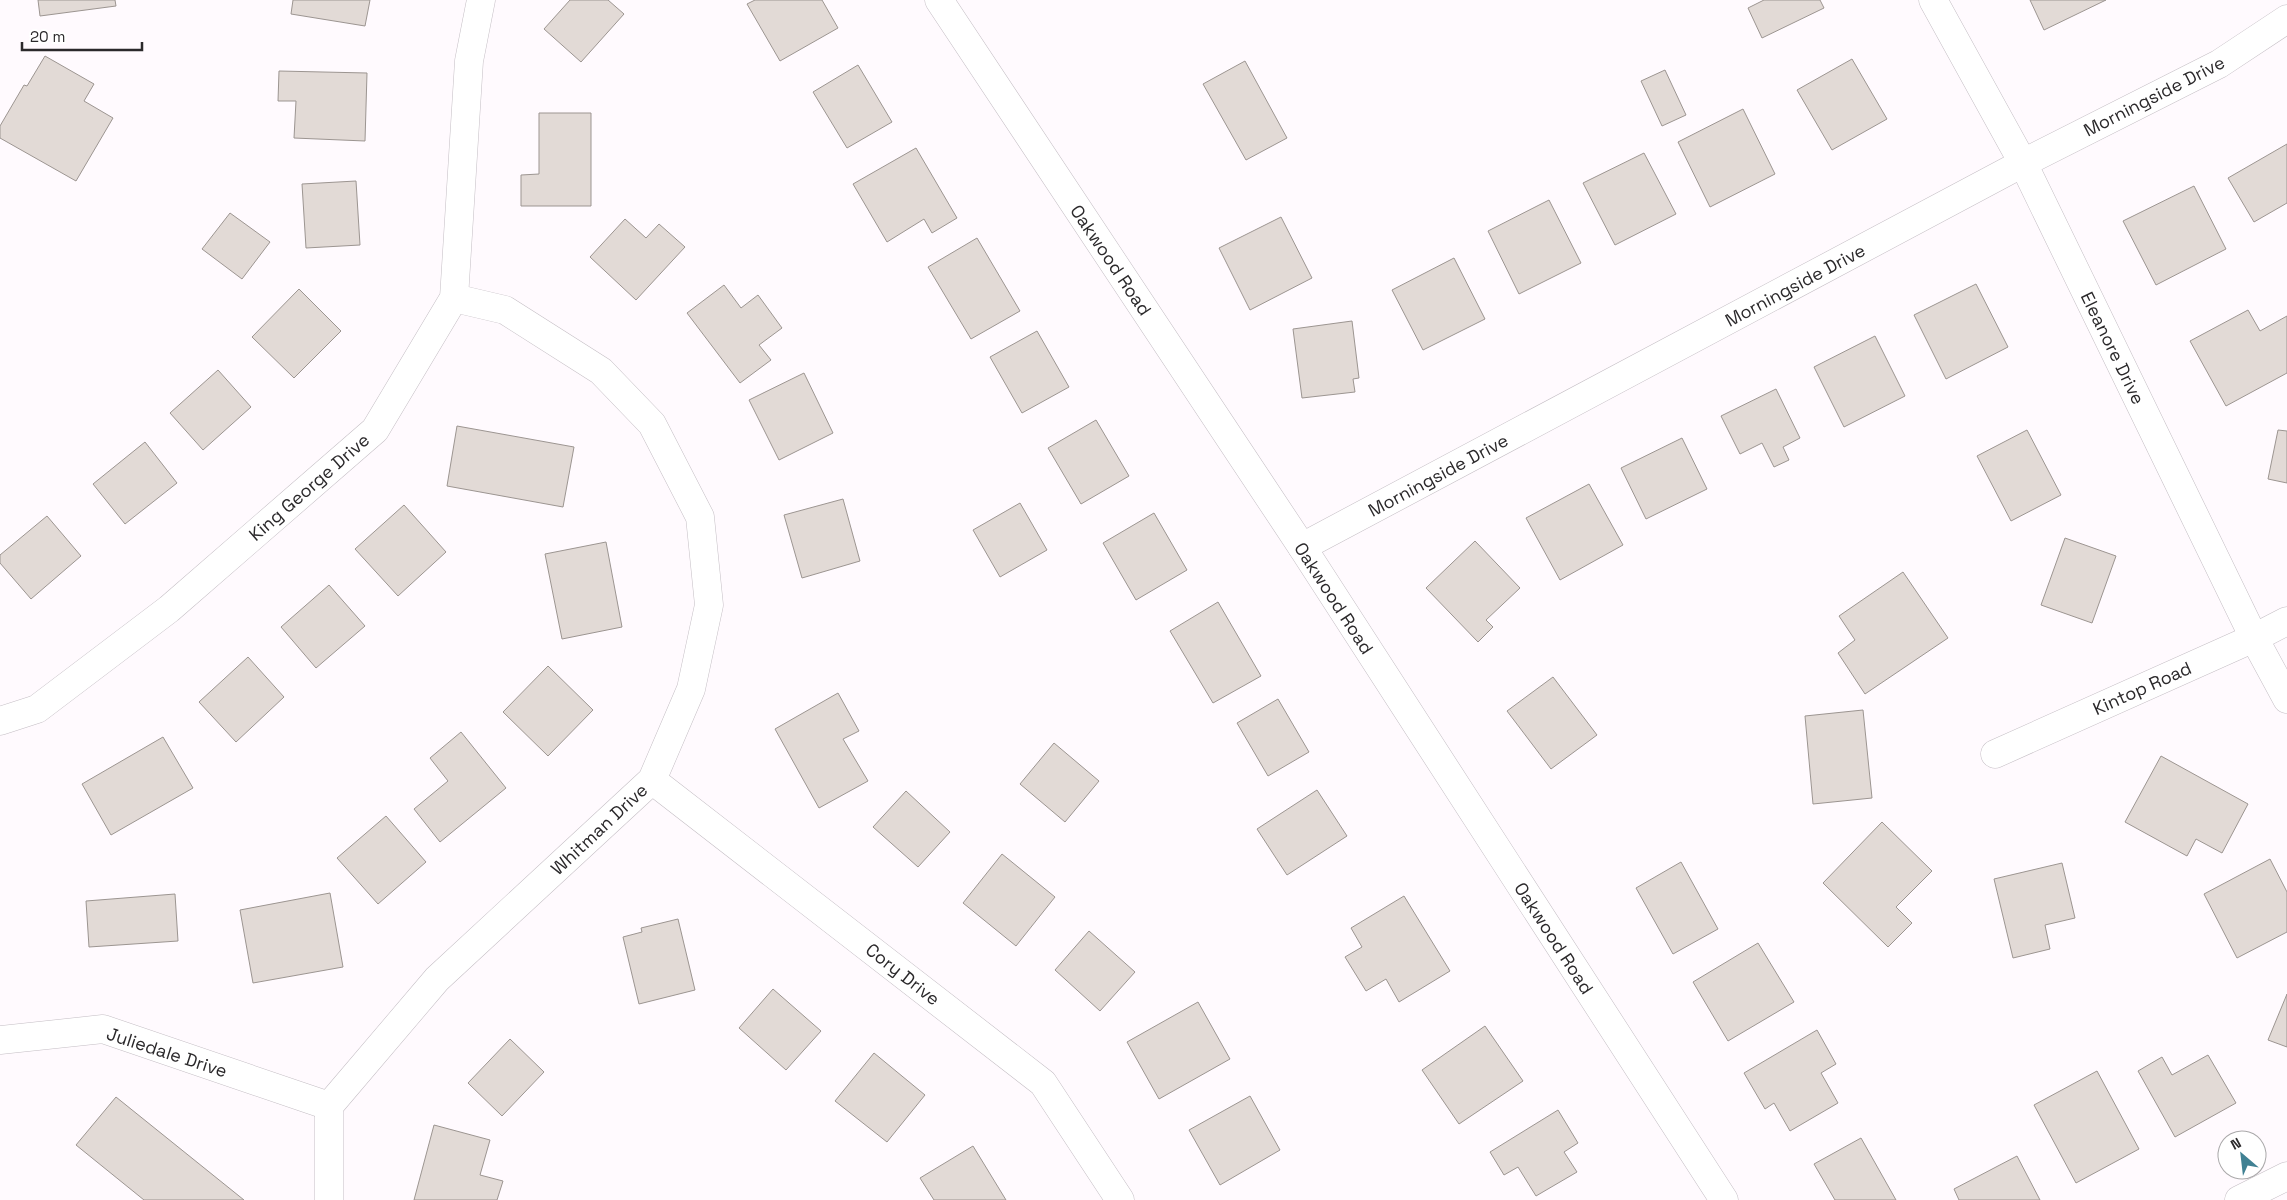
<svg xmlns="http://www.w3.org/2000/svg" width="2287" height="1200" viewBox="0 0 2287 1200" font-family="'Space Grotesk',sans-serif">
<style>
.building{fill:#e2dad6;stroke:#9c9591}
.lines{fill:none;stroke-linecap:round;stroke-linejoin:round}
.minor-casing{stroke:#c4bec4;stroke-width:29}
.minor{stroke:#fff;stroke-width:28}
.labels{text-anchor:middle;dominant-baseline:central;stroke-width:4;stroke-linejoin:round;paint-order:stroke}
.street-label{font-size:18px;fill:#2b292b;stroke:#fff}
</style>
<rect width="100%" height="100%" fill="#fffafe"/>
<g class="building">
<polygon points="38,0 115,0 116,6 40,16"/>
<polygon points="293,0 370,0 365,26 291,14"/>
<polygon points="570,0 608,0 624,14 581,62 544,29"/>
<polygon points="755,0 822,0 838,28 780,61 747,4"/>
<polygon points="1764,0 1820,0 1824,8 1762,38 1748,8"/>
<polygon points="2030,0 2106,0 2044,30"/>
<polygon points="45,56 94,84 84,101 113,118 76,181 0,138 0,126 24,85 27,86"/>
<polygon points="1852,59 1887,119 1832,150 1797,90"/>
<polygon points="1245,61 1287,138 1246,160 1203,84"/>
<polygon points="858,65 892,122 847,148 813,92"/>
<polygon points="1665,70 1686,115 1662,126 1641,81"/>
<polygon points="279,71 367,73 365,141 294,138 296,101 278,101"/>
<polygon points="1743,109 1775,174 1710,207 1678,142"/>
<polygon points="539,113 591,113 591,206 521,206 521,175 539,174"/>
<polygon points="2287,144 2287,203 2254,222 2228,178"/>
<polygon points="916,148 957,218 932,233 924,219 887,242 853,184"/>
<polygon points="1644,153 1676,214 1615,245 1583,183"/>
<polygon points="356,181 360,245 306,248 302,184"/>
<polygon points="2194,186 2226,249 2156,285 2123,221"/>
<polygon points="1549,200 1581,263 1519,294 1488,231"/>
<polygon points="230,213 270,242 242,279 202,249"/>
<polygon points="1281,217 1312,278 1250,310 1219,248"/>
<polygon points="625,219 646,238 659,224 685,247 636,300 590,257"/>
<polygon points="977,238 1020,311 971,339 928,267"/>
<polygon points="1454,258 1485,319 1423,350 1392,290"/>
<polygon points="1976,284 2008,347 1946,379 1914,315"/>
<polygon points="724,285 741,308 758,295 782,328 759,345 771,360 740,383 687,313"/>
<polygon points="299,289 341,331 294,378 252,337"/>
<polygon points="2248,310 2260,331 2287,316 2287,373 2226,406 2190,341"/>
<polygon points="1352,321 1359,378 1353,379 1355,392 1302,398 1293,329"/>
<polygon points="1037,331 1069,387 1022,413 990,357"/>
<polygon points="1875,336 1905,396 1844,427 1814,367"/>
<polygon points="218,370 251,407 203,450 170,413"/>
<polygon points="804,373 833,433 779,460 749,400"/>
<polygon points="1776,389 1800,438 1783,447 1789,460 1774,467 1762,443 1740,454 1721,416"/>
<polygon points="1096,420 1129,476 1081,504 1048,448"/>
<polygon points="457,426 574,447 563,507 447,486"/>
<polygon points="2027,430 2061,495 2011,521 1977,456"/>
<polygon points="2278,430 2287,431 2287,483 2268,479"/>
<polygon points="1682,438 1707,489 1646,519 1621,468"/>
<polygon points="145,442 177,483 125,524 93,484"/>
<polygon points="1589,484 1623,545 1560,580 1526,518"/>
<polygon points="843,499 860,561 802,578 784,515"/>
<polygon points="1020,503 1047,550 1000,577 973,530"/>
<polygon points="404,505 446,552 398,596 355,549"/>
<polygon points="1154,513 1187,570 1136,600 1103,543"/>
<polygon points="47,516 81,556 31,599 0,563 0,555"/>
<polygon points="2065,538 2116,556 2092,623 2041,605"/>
<polygon points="1475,541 1520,588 1486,620 1493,627 1478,642 1426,588"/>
<polygon points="606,542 622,627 562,639 545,554"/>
<polygon points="1903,572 1948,638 1865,694 1838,653 1855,640 1839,616"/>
<polygon points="329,585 365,626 316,668 281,627"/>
<polygon points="1218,602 1261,676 1213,703 1170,631"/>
<polygon points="248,657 284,697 236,742 199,702"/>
<polygon points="548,666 593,710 548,756 503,712"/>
<polygon points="1553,677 1597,735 1551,769 1507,711"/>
<polygon points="838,693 859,731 843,739 868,781 819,808 775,729"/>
<polygon points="1278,699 1309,752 1268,776 1237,723"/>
<polygon points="1863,710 1872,798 1813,804 1805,716"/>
<polygon points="461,732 506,788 440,842 414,809 448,781 430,758"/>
<polygon points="163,737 193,788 111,835 82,784"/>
<polygon points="1054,743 1099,781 1065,822 1020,784"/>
<polygon points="2161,756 2248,804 2222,853 2196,839 2187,856 2125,822"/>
<polygon points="1317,790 1347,836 1287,875 1257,829"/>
<polygon points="906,791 950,832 918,867 873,827"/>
<polygon points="386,816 426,862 378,904 337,858"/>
<polygon points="1882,822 1932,871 1896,907 1912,923 1888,947 1823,883"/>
<polygon points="1002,854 1055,897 1016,946 963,903"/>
<polygon points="2270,859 2287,892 2287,932 2237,958 2204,894"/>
<polygon points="1681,862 1718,929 1673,954 1636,888"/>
<polygon points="2062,863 2075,918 2045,925 2050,949 2013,958 1994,879"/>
<polygon points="330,893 343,967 253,983 240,910"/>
<polygon points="175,894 178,941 89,947 86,901"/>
<polygon points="1404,896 1450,971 1399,1002 1386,979 1366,991 1345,957 1362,947 1351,928"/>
<polygon points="678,919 695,990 639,1004 623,937 642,932 641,928"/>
<polygon points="1089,931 1135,972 1100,1011 1055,970"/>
<polygon points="1758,943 1794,1002 1728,1041 1693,982"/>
<polygon points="773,989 821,1031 786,1070 739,1028"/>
<polygon points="2287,994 2287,1047 2268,1040"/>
<polygon points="1198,1002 1230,1059 1159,1099 1127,1042"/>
<polygon points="1485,1026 1523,1081 1459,1124 1422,1070"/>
<polygon points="1817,1030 1836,1064 1821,1073 1838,1103 1790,1131 1774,1103 1765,1109 1744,1073"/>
<polygon points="510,1039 544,1072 502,1116 468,1083"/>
<polygon points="874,1053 925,1095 887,1142 835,1101"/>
<polygon points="2208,1055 2236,1103 2175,1137 2138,1071 2162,1057 2172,1075"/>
<polygon points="2097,1071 2139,1149 2076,1183 2034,1105"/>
<polygon points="1250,1096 1280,1150 1220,1185 1189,1130"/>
<polygon points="116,1097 244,1200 144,1200 76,1145"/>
<polygon points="1558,1110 1578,1143 1564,1152 1577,1172 1536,1196 1518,1167 1504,1175 1490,1152"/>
<polygon points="434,1125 490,1140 480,1175 503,1181 497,1200 414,1200"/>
<polygon points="1861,1138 1896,1200 1835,1200 1814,1164"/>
<polygon points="973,1146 1006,1200 934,1200 920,1178"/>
<polygon points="2017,1156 2040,1200 1959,1200 1954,1189"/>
</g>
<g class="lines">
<g class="minor-casing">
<g id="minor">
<polyline points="939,0 1302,547 1724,1200"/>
<polyline points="1933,0 2023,163 2254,638 2287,699"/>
<polyline points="1302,547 2023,163 2219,64 2287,19"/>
<polyline points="0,721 37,709 169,609 375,430 454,298 469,61 481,0"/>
<polyline points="1995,754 2254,638 2287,621"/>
<polyline points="652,780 1043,1083 1120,1200"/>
<polyline points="0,1040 103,1029 329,1106"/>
<polyline points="329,1200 329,1106 437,979 652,780 691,689 709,605 700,517 652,424 601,371 505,310 454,298"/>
<polyline points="2239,1200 2287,1176"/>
</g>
</g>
<use href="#minor" class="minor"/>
</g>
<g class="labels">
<g class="street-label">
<text transform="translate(2154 96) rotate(-27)">Morningside Drive</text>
<text transform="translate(1111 260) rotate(56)">Oakwood Road</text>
<text transform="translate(1795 285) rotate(-28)">Morningside Drive</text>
<text transform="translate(2113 348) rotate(64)">Eleanore Drive</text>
<text transform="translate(1438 475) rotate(-28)">Morningside Drive</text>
<text transform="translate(309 487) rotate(-41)">King George Drive</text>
<text transform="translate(1334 598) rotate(57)">Oakwood Road</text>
<text transform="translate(2142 688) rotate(-24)">Kintop Road</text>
<text transform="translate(599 829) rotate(-43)">Whitman Drive</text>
<text transform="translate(1554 938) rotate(57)">Oakwood Road</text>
<text transform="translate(903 974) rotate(38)">Cory Drive</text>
<text transform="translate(167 1052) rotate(18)">Juliedale Drive</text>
</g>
</g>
<g transform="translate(2242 1155) rotate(332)"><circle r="24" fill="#ffffff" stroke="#aaa9aa"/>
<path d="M0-4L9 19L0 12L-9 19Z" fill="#408193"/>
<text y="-8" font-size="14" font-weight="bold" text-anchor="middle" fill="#2b292b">N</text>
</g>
<path d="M22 42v8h120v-8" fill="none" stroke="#2b292b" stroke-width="2.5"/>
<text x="30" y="42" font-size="15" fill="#2b292b" stroke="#ffffff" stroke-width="4" paint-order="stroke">20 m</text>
</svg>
